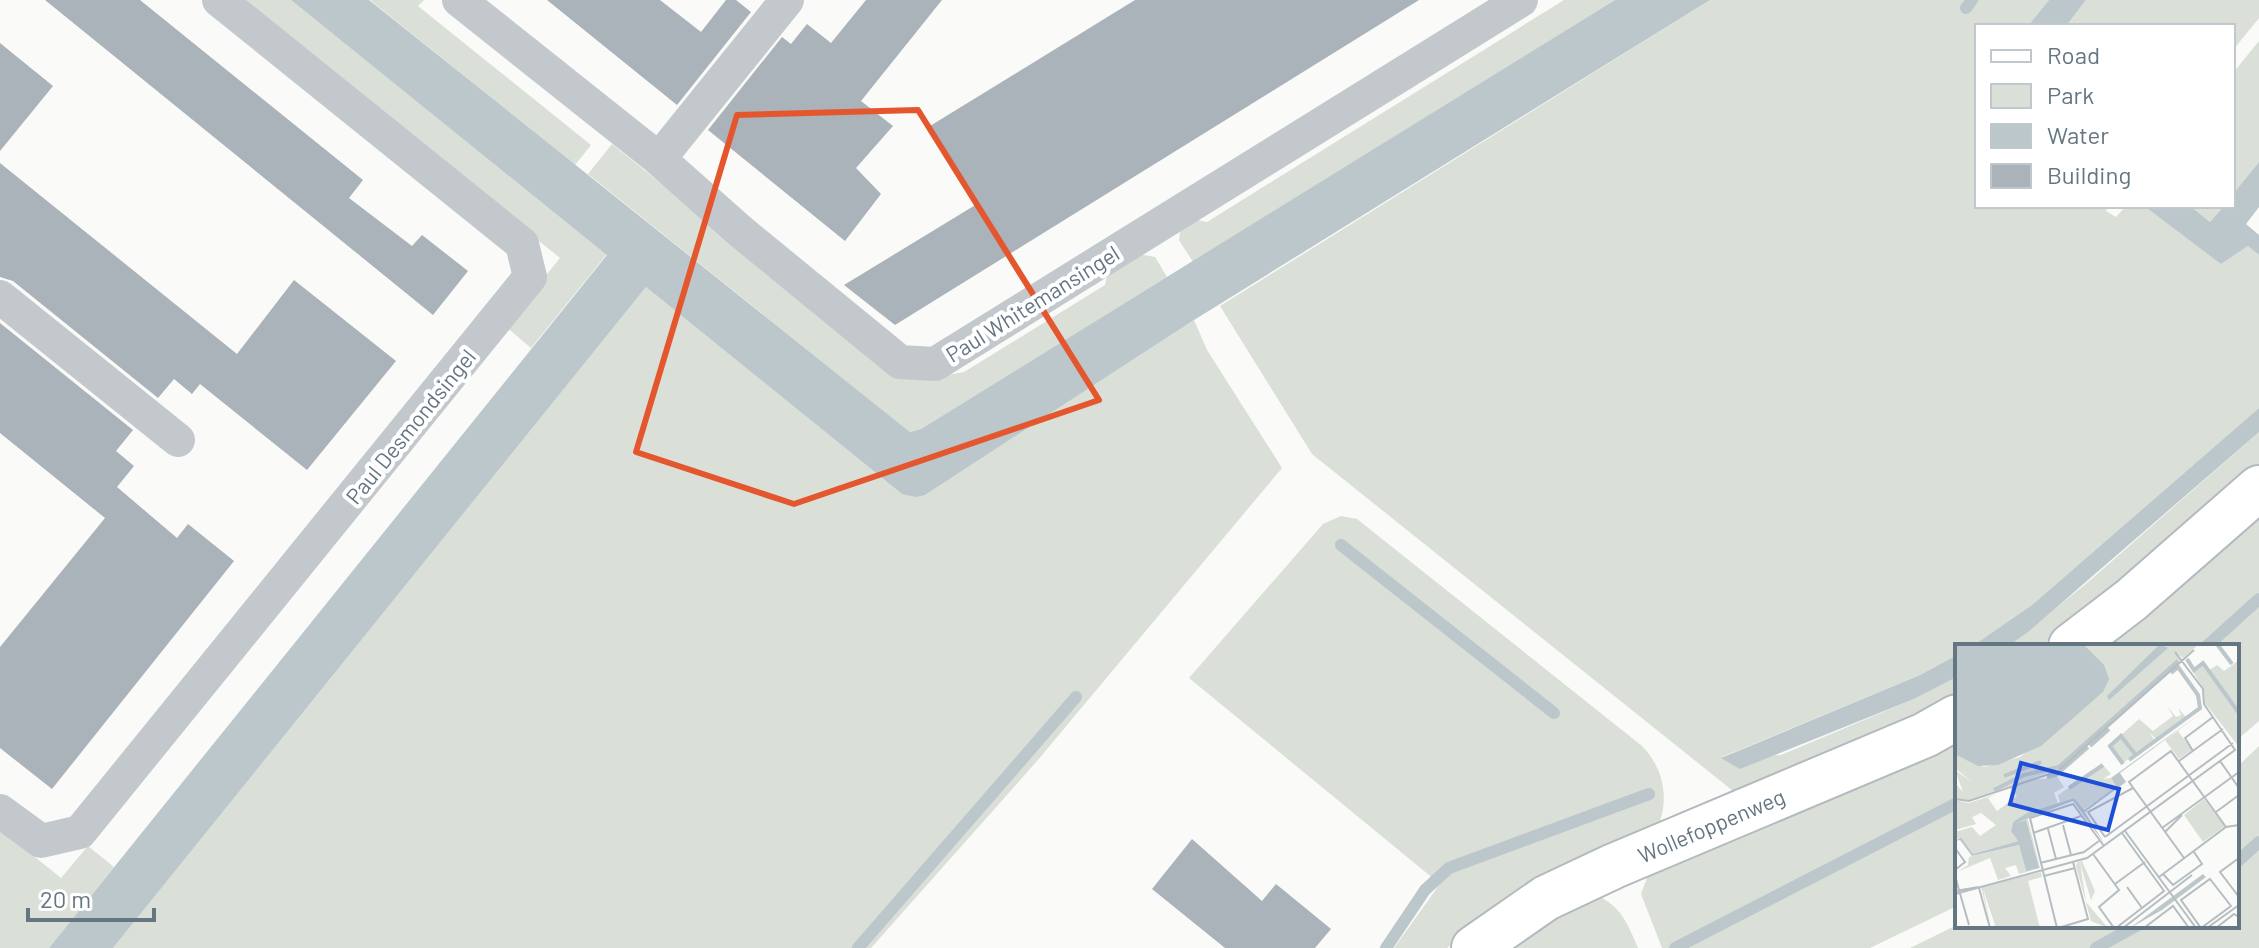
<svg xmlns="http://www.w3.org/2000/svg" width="2259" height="948" viewBox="0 0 2259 948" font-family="Barlow,sans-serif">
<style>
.green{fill:#dadfd7}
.water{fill:#bbc7cb}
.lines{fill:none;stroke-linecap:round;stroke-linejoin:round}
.stream{stroke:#bbc7cb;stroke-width:12}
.building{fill:#aab3b9}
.secondary-casing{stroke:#b3babf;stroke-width:48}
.street{stroke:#c3c8cc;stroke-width:34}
.secondary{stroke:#fff;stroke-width:44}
.marked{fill:none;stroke:#e4572e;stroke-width:6;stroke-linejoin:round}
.labels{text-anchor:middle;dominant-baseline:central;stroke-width:8;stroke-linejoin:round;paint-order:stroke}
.street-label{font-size:22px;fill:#657683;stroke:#fff}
.inset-river{fill:none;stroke:#bbc7cb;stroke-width:4}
.inset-road{fill:none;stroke:#b5bdc2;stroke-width:2}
.view{fill:#1d4ed8;fill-opacity:0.15;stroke:#1d4ed8;stroke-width:4}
.inset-edge{fill:none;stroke:#657683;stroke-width:4}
</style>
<rect width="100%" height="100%" fill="#fafaf8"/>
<g class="green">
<polygon points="239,0 291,0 607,254 531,348 505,326 560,258"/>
<polygon points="370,0 424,0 418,6 591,145 575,165"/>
<polygon points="1564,0 1615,0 1193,262 1179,240 1181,227 1193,219 1207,222"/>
<polygon points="1710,0 2049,0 2028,26 1977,26 1977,206 2109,206 2106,211 2116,217 2126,206 2149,206 2221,264 2248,246 2259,255 2259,408 2032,605 1978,644 1957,646 1957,655 1920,675 1722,757 1781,755 1914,699 1957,677 1957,699 1738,795 1312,454 1220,306"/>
<polygon points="2086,0 2259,0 2259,18 2233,50 2233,26 2066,26"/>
<polygon points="2259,41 2259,162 2233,194 2233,73"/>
<polygon points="612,144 892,369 926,379 964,372 1105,285 1108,272 1138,254 1155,257 1167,277 921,429 910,432 588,174"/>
<polygon points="2190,206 2224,206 2210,222"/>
<polygon points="646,287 902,494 925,495 1194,320 1207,350 1282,468 1037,761 871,948 113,948"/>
<polygon points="2259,432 2259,465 2041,646 2008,646 2087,583"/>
<polygon points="2259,510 2259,721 2237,740 2237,646 2098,646"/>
<path d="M1341,516L1357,519L1642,746C1664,768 1670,801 1657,829L1468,931L1447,948H1394L1440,884L1189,678L1323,524Z"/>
<polygon points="1957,738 1957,906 1870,948 1662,948 1641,894 1649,872"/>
<polygon points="2259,746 2259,948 1910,948 1957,925 2237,926 2237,767"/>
<polygon points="0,829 61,878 88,846 114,867 49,948 0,948"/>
<path d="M1596,895C1621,906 1628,924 1638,948H1507Z"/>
</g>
<g class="water">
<polygon points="291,0 369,0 910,432 921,429 1615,0 1710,0 1194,320 925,495 916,497 902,494 646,287 113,948 49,948 607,255"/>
<polygon points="2049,0 2086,0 2066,26 2028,26"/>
<polygon points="2259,162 2259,207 2246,224 2259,235 2259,255 2248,246 2221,264 2147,208 2190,206 2210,222 2224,206 2233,206 2233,194"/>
<polygon points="2259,408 2259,432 2028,632 2008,646 1973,646 2032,605"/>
<polygon points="1957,655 1957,677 1914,699 1740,769 1721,758 1920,675"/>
</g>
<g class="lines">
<g class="stream">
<polyline points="1966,8 1972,0"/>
<polyline points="1341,545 1554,713"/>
<polyline points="2207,646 2259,599"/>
<polyline points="2237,862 2259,842"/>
<polyline points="858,948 1076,697"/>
<polyline points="1386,948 1425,890 1449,868 1649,794"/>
<polyline points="1675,948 1957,803"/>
<polyline points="2096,948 2136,926"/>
</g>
</g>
<g class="building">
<polygon points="45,0 140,0 363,180 349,198 412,246 422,235 468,271 433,315"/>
<polygon points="547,0 660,0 701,32 726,0 736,0 751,12 677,105"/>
<polygon points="866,0 942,0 861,101 893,126 856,168 881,194 845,241 708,130 782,37 791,44 807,24 831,43"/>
<polygon points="1135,0 1419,0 895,325 844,285 977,204 930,126"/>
<polygon points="0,43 53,86 0,151"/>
<polygon points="0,163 237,354 294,280 396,361 307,470 200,384 192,394 174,379 158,398 13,281 0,277"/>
<polygon points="0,323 133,430 116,451 134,466 117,487 177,538 188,524 234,561 52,789 0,748 0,647 105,518 0,433"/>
<polygon points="1192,839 1262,901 1276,884 1331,929 1315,948 1225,948 1152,889"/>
</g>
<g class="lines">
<g class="secondary-casing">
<g id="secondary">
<polyline points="2071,646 2131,600 2259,488"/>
<polyline points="1474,948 1546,898 1614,866 1925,735 1957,717"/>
</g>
</g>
<g class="street">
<polyline points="459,0 659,159 740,231 900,362 935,364 1521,0"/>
<polyline points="659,159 787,0"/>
<polyline points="0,297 178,440"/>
<polyline points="0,811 41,841 80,832 530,277 522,244 219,0"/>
</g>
<use href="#secondary" class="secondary"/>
</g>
<path class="marked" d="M918,110L1099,400L794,504L636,452L737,115Z"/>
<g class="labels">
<g class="street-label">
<text transform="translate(1032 303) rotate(-32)">Paul Whitemansingel</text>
<text transform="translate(410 426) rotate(-51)">Paul Desmondsingel</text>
<text transform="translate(1711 825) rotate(-23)">Wollefoppenweg</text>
</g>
</g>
<g transform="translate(1955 644)">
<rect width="284" height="284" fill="#fafaf8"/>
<path d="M125,0H244L228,14L222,10L225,17L104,125L12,157L0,154V139L8,148L0,126L17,138L0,124V110L29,123L65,113L146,50ZM231,16L239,26L248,20L253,27L262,21L269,27L284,16V103L250,59L249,46ZM212,62L221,73L226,71L223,64L231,73L201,95L195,89L199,96L168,119L154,102L184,75L198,87L218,72ZM223,87L237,106L224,115L210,96ZM148,121L156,130L148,135L156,134L161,142L128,166L118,154L105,159L103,151ZM108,125L101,131L109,143L99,149L103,159L58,178L56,186L63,197L18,210L6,193L0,195V188L17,183L25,192L41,181L26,169L17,173L21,180L0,186V156L14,159L42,150L33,154L42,167L62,152L55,144L42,149L72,135H90ZM249,155L270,182L248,198L229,171ZM104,161L72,172L85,224L64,230L61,221L50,224L56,232L43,236L35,214L2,228L13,221L14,213L64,201L71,227L70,176L61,179L73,171ZM127,217L140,247L136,256L125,219L131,258L153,284L136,277L121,222L122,219ZM86,228L87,233L73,237L85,284H41L28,245L36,284L26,243Z" fill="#dadfd7"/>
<path d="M0,0H128L149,21L154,35L148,48L86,102L43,121L23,122L0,110ZM205,0L213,4L154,56L152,52ZM249,67L165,129L171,138L130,168L149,199L118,157L61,179L71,176L84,224L71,227L64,201L17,212L5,196L0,197L6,193L18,210L63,197L56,187L58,178L72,169L119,154L129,166L161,142L156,134ZM248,230L251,233L207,266L175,284Z" fill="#bbc7cb"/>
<path class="inset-river" d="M262,0L277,20M232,15L239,26L248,19L284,69M135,102L154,85M174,116L245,64L243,51L223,23L216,29M168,120L155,102L166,92L180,110M49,132L86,118M92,133L101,131L133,103M114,144L148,121M39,146L69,131L104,123L223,17"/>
<path class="inset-road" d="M238,107L230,94L258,73M224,117L268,85M265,117L284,144M0,155L14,157L103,127L239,6M261,168L284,151M108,181L116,211M207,184L284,128M93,185L101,215M170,187L241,284M210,188L227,171M78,189L126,172M150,193L278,99M150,193L133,168L178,144M0,204L10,218L0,226M138,210L164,246L144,263L159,284M229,214L174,138L216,107L271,183M284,214L265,228L284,253M85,219L129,208L144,197M208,230L218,241L247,220L239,208M0,232L14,281M89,232L120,224M204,233L271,183L284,181M255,235L276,262L246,284L226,256ZM160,240L190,218M172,243L187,264M24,244L35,284M0,247L24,243M0,250L132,214L280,106L249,60L248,45L220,8M102,284L75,174L118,160L149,202M103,284L133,275L118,218M161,284L209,247L167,189M168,284L237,231M189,284L218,262L234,284M252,284L284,261M261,284L279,270L284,273"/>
<path class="view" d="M66,119L164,145L153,186L55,160Z"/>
<rect width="284" height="284" class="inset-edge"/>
</g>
<rect x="1975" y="24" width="260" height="184" fill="#ffffff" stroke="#c1c8cd" stroke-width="2"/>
<rect x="1991" y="50" width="40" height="12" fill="#ffffff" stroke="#c1c8cd" stroke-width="2"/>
<text x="2047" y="64" font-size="24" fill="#657683">Road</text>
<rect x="1991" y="84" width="40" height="24" fill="#dadfd7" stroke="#c1c8cd" stroke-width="2"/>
<text x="2047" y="104" font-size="24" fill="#657683">Park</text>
<rect x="1991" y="124" width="40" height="24" fill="#bbc7cb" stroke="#c1c8cd" stroke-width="2"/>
<text x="2047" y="144" font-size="24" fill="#657683">Water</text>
<rect x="1991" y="164" width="40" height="24" fill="#aab3b9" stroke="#c1c8cd" stroke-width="2"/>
<text x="2047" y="184" font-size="24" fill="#657683">Building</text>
<path d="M28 908v12h126v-12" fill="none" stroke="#657683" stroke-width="4"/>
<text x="40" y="908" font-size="24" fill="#657683" stroke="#ffffff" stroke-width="6" paint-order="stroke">20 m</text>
</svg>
